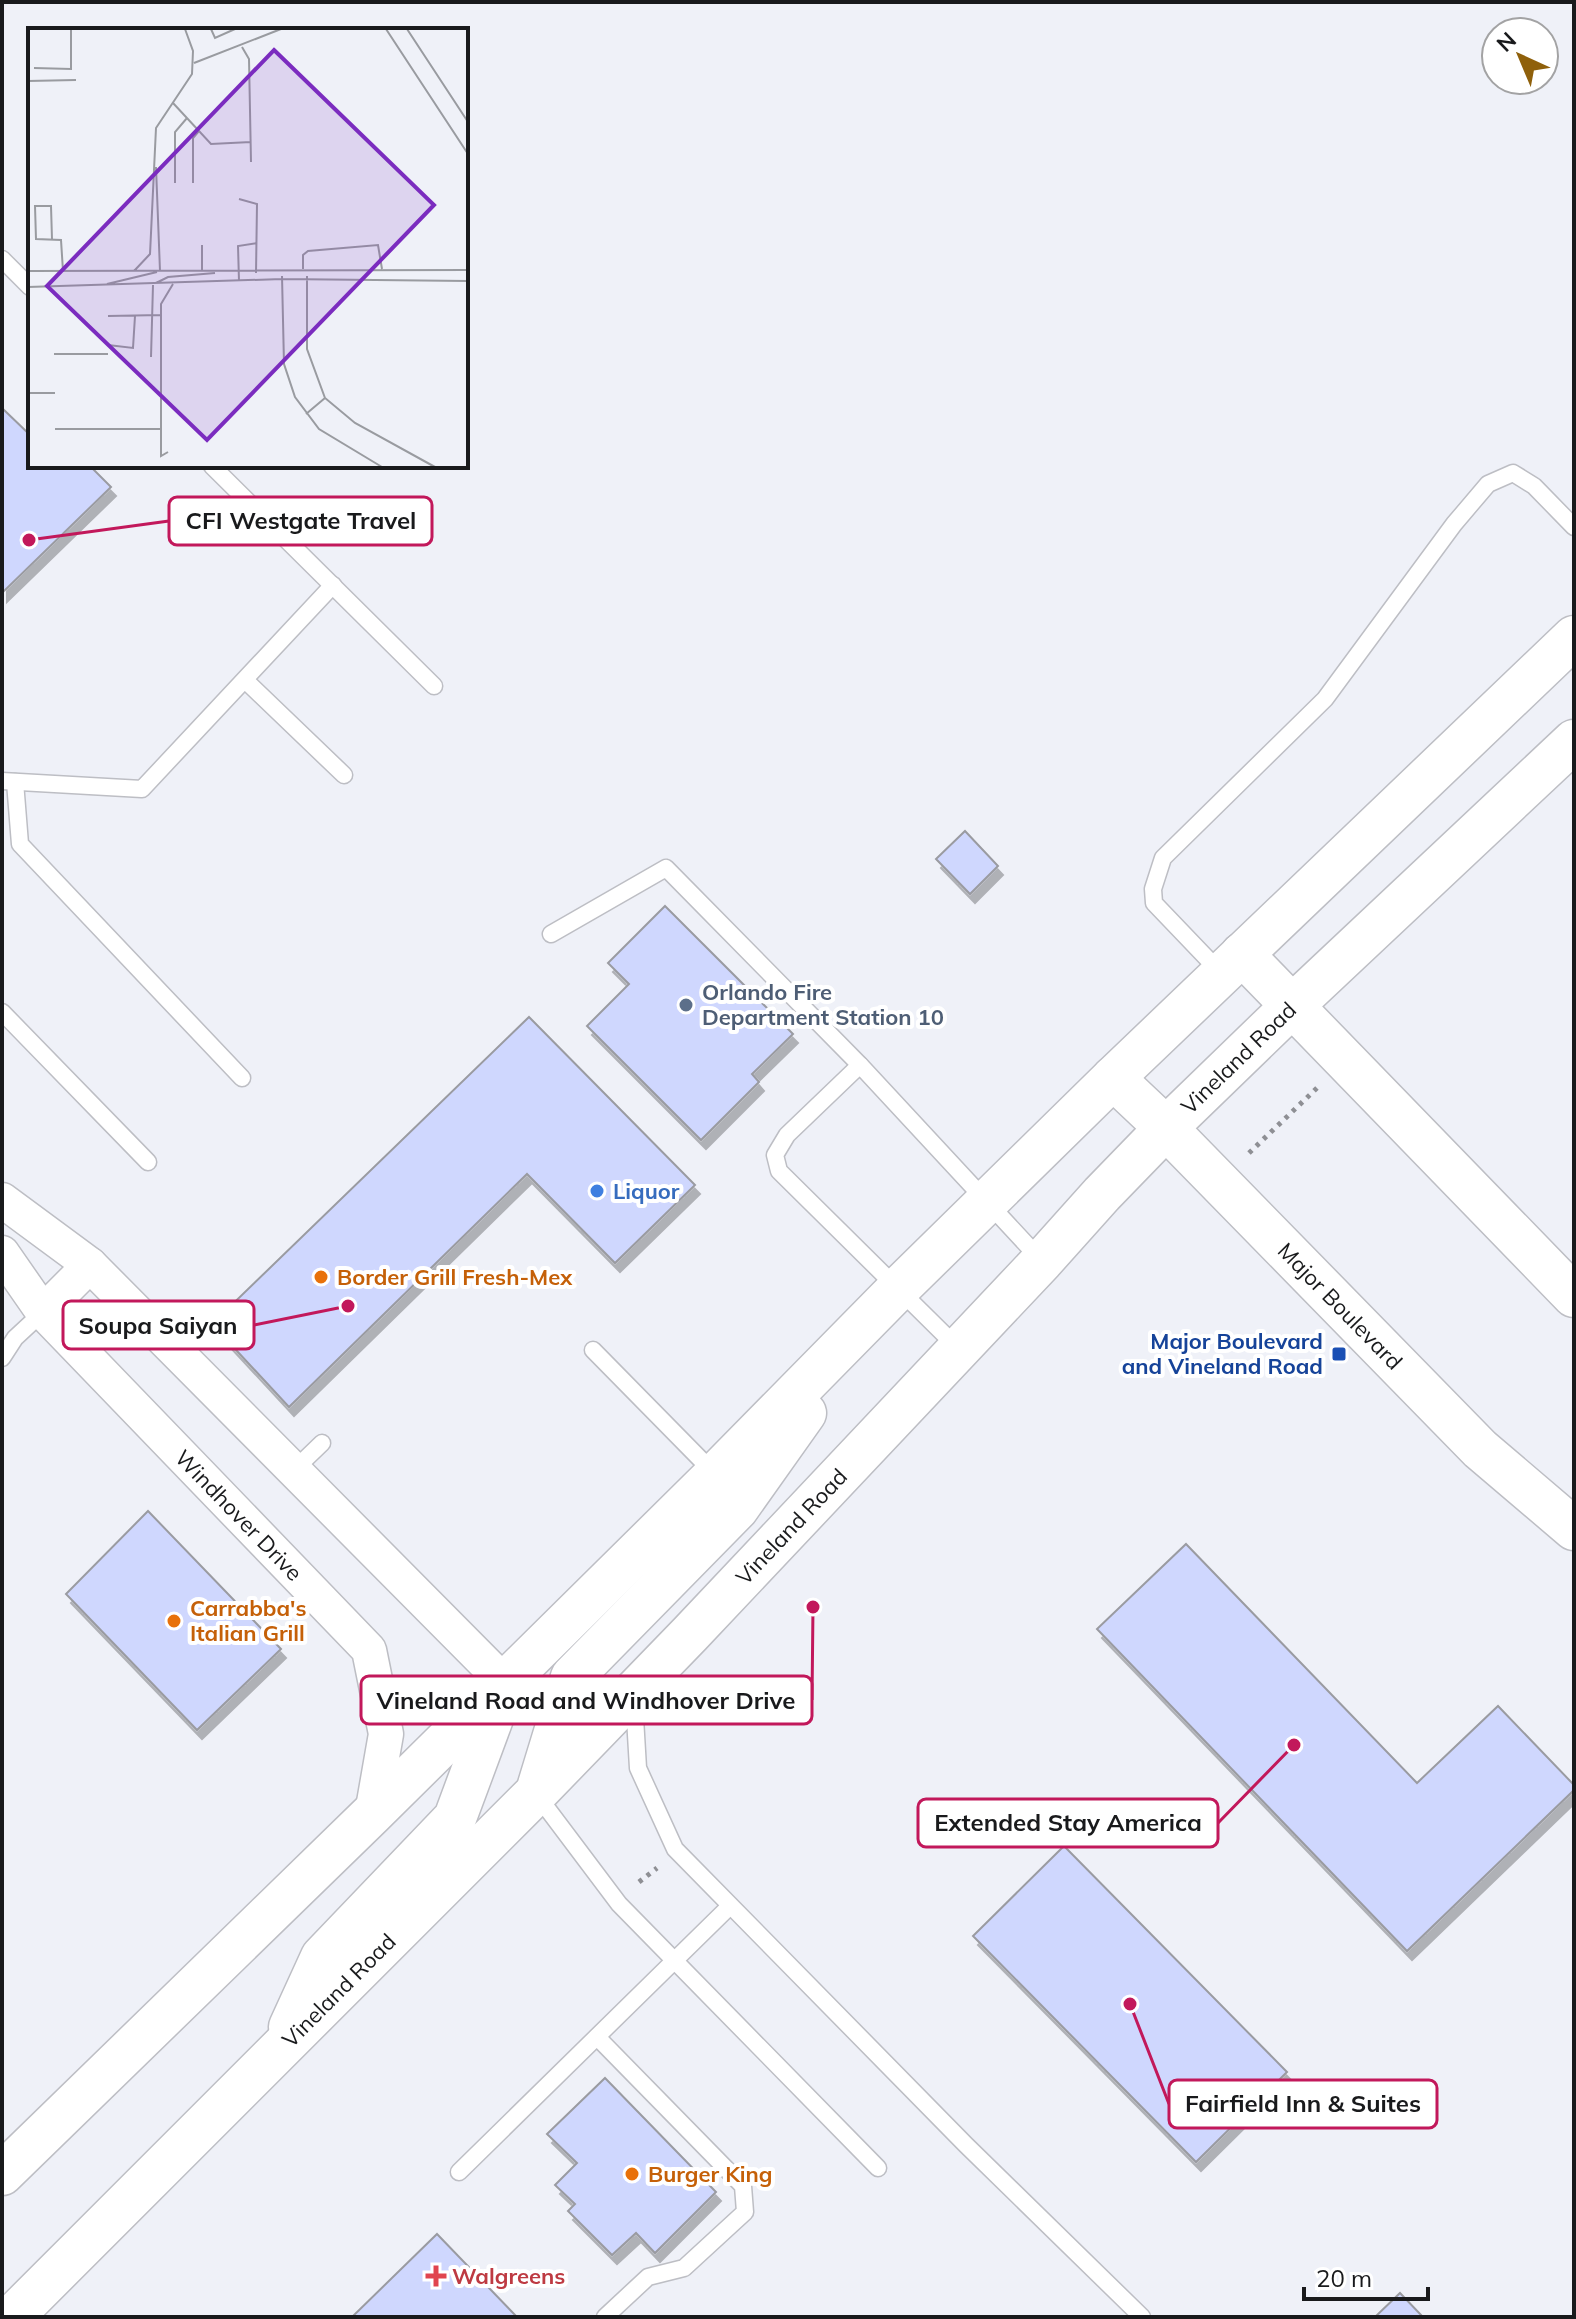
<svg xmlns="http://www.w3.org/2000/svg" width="1576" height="2319" viewBox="0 0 1576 2319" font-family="Mulish,sans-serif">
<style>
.building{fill:#cfd7fe;stroke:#9a9ba1;stroke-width:2;filter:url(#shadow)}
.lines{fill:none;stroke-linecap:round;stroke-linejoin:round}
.service-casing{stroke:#bdbec4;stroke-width:19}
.minor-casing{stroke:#bdbec4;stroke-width:37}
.tertiary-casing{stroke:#bdbec4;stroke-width:45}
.path{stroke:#8e8f94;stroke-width:5;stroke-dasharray:4 6;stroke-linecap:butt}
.service{stroke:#fff;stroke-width:16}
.minor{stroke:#fff;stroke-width:34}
.tertiary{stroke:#fff;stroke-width:42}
.service-dot{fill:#5c6f8a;stroke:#fff;stroke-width:3}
.shop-dot{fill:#3f7fe0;stroke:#fff;stroke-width:3}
.food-dot{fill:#e8710a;stroke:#fff;stroke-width:3}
.transit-dot{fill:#1a4fb4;stroke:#fff;stroke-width:3}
.health-dot{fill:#e0444e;stroke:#fff;stroke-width:3}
.labels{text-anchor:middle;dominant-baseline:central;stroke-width:8;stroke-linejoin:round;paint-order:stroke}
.service-label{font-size:22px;font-weight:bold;fill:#4e5e75;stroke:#fff;text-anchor:start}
.street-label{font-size:22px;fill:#191a1c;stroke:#fff}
.shop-label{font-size:22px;font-weight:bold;fill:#366cbe;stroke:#fff;text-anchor:start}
.food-label{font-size:22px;font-weight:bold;fill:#c56008;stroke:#fff;text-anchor:start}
.transit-label{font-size:22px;font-weight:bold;fill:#164399;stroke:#fff;text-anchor:end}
.health-label{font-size:22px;font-weight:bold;fill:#be3a42;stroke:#fff;text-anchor:start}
.inset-road{fill:none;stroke:#999ba0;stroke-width:2}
.view{fill:#7b2cbf;fill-opacity:0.15;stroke:#7b2cbf;stroke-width:4}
.inset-edge{fill:none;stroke:#191a1c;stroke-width:4}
.leader{fill:none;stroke:#c2185b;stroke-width:3}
.callout-dot{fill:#c2185b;stroke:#fff;stroke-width:3}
.callout{fill:#fff;stroke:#c2185b;stroke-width:3}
.callout-label{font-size:24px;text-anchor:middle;font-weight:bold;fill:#191a1c}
</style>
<defs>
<filter id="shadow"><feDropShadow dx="5" dy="9" stdDeviation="0" flood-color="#0004"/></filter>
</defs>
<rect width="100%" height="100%" fill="#eff1f8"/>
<g class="building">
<polygon points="2,408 30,435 30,466 90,466 111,487 2,593"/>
<polygon points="965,831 998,866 970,894 936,859"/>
<polygon points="665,906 793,1034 752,1074 759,1082 701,1140 587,1026 629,984 608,963"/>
<polygon points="529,1017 695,1185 615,1263 527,1174 289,1407 212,1324"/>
<polygon points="148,1511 281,1649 197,1730 66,1594"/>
<polygon points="1186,1544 1417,1783 1498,1706 1574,1785 1574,1790 1407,1951 1097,1629"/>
<polygon points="1064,1846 1287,2072 1196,2162 973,1936"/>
<polygon points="605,2078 716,2192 655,2253 636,2233 612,2255 568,2211 575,2204 555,2185 577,2163 547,2134"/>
<polygon points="437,2234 517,2317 352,2317"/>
<polygon points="1400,2293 1423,2317 1375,2317"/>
</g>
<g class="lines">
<g class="service-casing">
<g id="service">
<polyline points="2,259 30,287"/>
<polyline points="212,466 434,686"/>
<polyline points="245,680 344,775"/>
<polyline points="2,781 142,789 333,585"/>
<polyline points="15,782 20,844 242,1078"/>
<polyline points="551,934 666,868 860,1065 1040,1259"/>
<polyline points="1221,973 1154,903 1153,889 1163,858 1325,699 1454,524 1488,484 1513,473 1534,486 1574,527"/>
<polyline points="2,1012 148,1162"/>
<polyline points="860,1065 787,1135 775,1155 779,1171 959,1349"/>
<polyline points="593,1350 715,1474"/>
<polyline points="2,1358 15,1338 43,1312"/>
<polyline points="294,1470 322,1443"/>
<polyline points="634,1701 638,1768 675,1849 966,2145 1142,2317"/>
<polyline points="537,1795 619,1904 878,2168"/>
<polyline points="597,2037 743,2186 745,2212 684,2268 648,2277 605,2317"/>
<polyline points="459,2172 730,1906"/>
</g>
</g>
<g class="minor-casing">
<g id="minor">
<polyline points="2,1200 90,1265 505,1683"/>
<path id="s1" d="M2,1253L43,1312L369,1650L386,1734L372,1814"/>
<polyline points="43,1312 90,1265"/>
</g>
</g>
<g class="tertiary-casing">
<g id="tertiary">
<polyline points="1242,954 1574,1296"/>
<path id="s2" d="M1113,1078L1166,1128L1480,1449L1574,1529"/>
<polyline points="539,1785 572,1677 737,1509 805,1413"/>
<polyline points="290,2027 322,1957 455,1818 501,1694"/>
<polyline points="2,2174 372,1814 715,1475 898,1289 1113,1078 1574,637"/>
<path id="s3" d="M12,2317L536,1793L690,1634L1042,1261L1102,1194L1166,1128L1292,1006L1574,741"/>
</g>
</g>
<g class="path">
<polyline points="1249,1153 1317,1088"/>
<polyline points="639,1882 657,1868"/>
</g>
<use href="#service" class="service"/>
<use href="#minor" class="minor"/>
<use href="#tertiary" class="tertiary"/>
</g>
<circle class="service-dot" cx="686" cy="1005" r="8"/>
<circle class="shop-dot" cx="597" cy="1191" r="8"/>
<g class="food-dot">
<circle cx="321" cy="1277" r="8"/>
<circle cx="174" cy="1621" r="8"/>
<circle cx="632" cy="2174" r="8"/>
</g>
<rect class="transit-dot" x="1331" y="1346" width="16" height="16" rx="4"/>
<path class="health-dot" d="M432 2264h8v8h8v8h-8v8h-8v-8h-8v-8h8z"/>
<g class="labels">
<g class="service-label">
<text x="702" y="992">Orlando Fire<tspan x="702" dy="25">Department Station 10</tspan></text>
</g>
<g class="street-label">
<text stroke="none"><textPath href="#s3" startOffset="1758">Vineland Road</textPath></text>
<text stroke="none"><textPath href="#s2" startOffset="322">Major Boulevard</textPath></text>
<text stroke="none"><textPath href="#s1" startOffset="354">Windhover Drive</textPath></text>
<text stroke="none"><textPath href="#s3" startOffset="1110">Vineland Road</textPath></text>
<text stroke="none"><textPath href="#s3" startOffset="462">Vineland Road</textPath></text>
</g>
<g class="shop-label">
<text x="613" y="1191">Liquor</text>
</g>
<g class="food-label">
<text x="337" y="1277">Border Grill Fresh-Mex</text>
<text x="190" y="1608">Carrabba's<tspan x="190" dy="25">Italian Grill</tspan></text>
<text x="648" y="2174">Burger King</text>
</g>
<g class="transit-label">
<text x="1323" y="1341">Major Boulevard<tspan x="1323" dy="25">and Vineland Road</tspan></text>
</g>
<g class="health-label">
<text x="452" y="2276">Walgreens</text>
</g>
</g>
<g transform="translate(28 28)">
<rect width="440" height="440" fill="#eff1f8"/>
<path class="inset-road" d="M183,1L187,10L207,1M358,1L440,126M379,1L440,94M214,19L221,31L223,134M166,35L253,1M6,40L43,41V1M0,53L48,52M145,75L183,116L223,114M128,139L132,243M147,155V104L159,90M165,155V110L171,103M211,171L229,176L228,245M24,211L23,178H7L8,211L33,212L35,243M174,217V242M275,241V227L280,223L350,217L354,241M0,243L440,242M106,243L122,226L128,100L164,46L165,23L157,1M254,248L256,336L267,369L291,401L354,439M279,248V321L297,370L327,395L407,439M211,253L210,218L229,215M128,255L140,249L187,245M79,256L129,244M0,259L254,251L440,253M80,288L133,287M80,317L105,320L107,288M26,326H80M123,329L125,257M0,365H27M278,386L297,370M27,401H133M140,424L133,428V276L145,256"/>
<path class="view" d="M246,22L406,177L179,412L19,258Z"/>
<rect width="440" height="440" class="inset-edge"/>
</g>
<path class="leader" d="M29 540L169 521M348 1306L254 1325M813 1607L812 1700M1294 1745L1218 1823M1130 2004L1169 2104"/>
<g class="callout-dot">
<circle cx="29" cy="540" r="8"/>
<circle cx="348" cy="1306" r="8"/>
<circle cx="813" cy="1607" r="8"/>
<circle cx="1294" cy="1745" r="8"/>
<circle cx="1130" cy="2004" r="8"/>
</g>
<g class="callout">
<rect x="169" y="497" width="263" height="48" rx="8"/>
<rect x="63" y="1301" width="191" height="48" rx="8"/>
<rect x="361" y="1676" width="451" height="48" rx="8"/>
<rect x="918" y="1799" width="300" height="48" rx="8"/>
<rect x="1169" y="2080" width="268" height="48" rx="8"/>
</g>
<g class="callout-label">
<text x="301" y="529">CFI Westgate Travel</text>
<text x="158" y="1334">Soupa Saiyan</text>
<text x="586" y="1709">Vineland Road and Windhover Drive</text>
<text x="1068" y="1831">Extended Stay America</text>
<text x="1303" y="2112">Fairfield Inn &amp; Suites</text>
</g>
<rect width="1576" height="2319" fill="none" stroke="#191a1c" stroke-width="8"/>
<g transform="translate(1520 56) rotate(316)"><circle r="38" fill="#ffffff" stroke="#a3a3a4" stroke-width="2"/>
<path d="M0-6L14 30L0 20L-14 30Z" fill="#8f600b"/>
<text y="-12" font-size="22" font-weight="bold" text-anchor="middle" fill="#191a1c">N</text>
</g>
<path d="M1304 2287v12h124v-12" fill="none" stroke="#191a1c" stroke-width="4"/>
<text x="1316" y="2287" font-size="24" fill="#191a1c" stroke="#ffffff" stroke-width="6" paint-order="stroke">20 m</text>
</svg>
